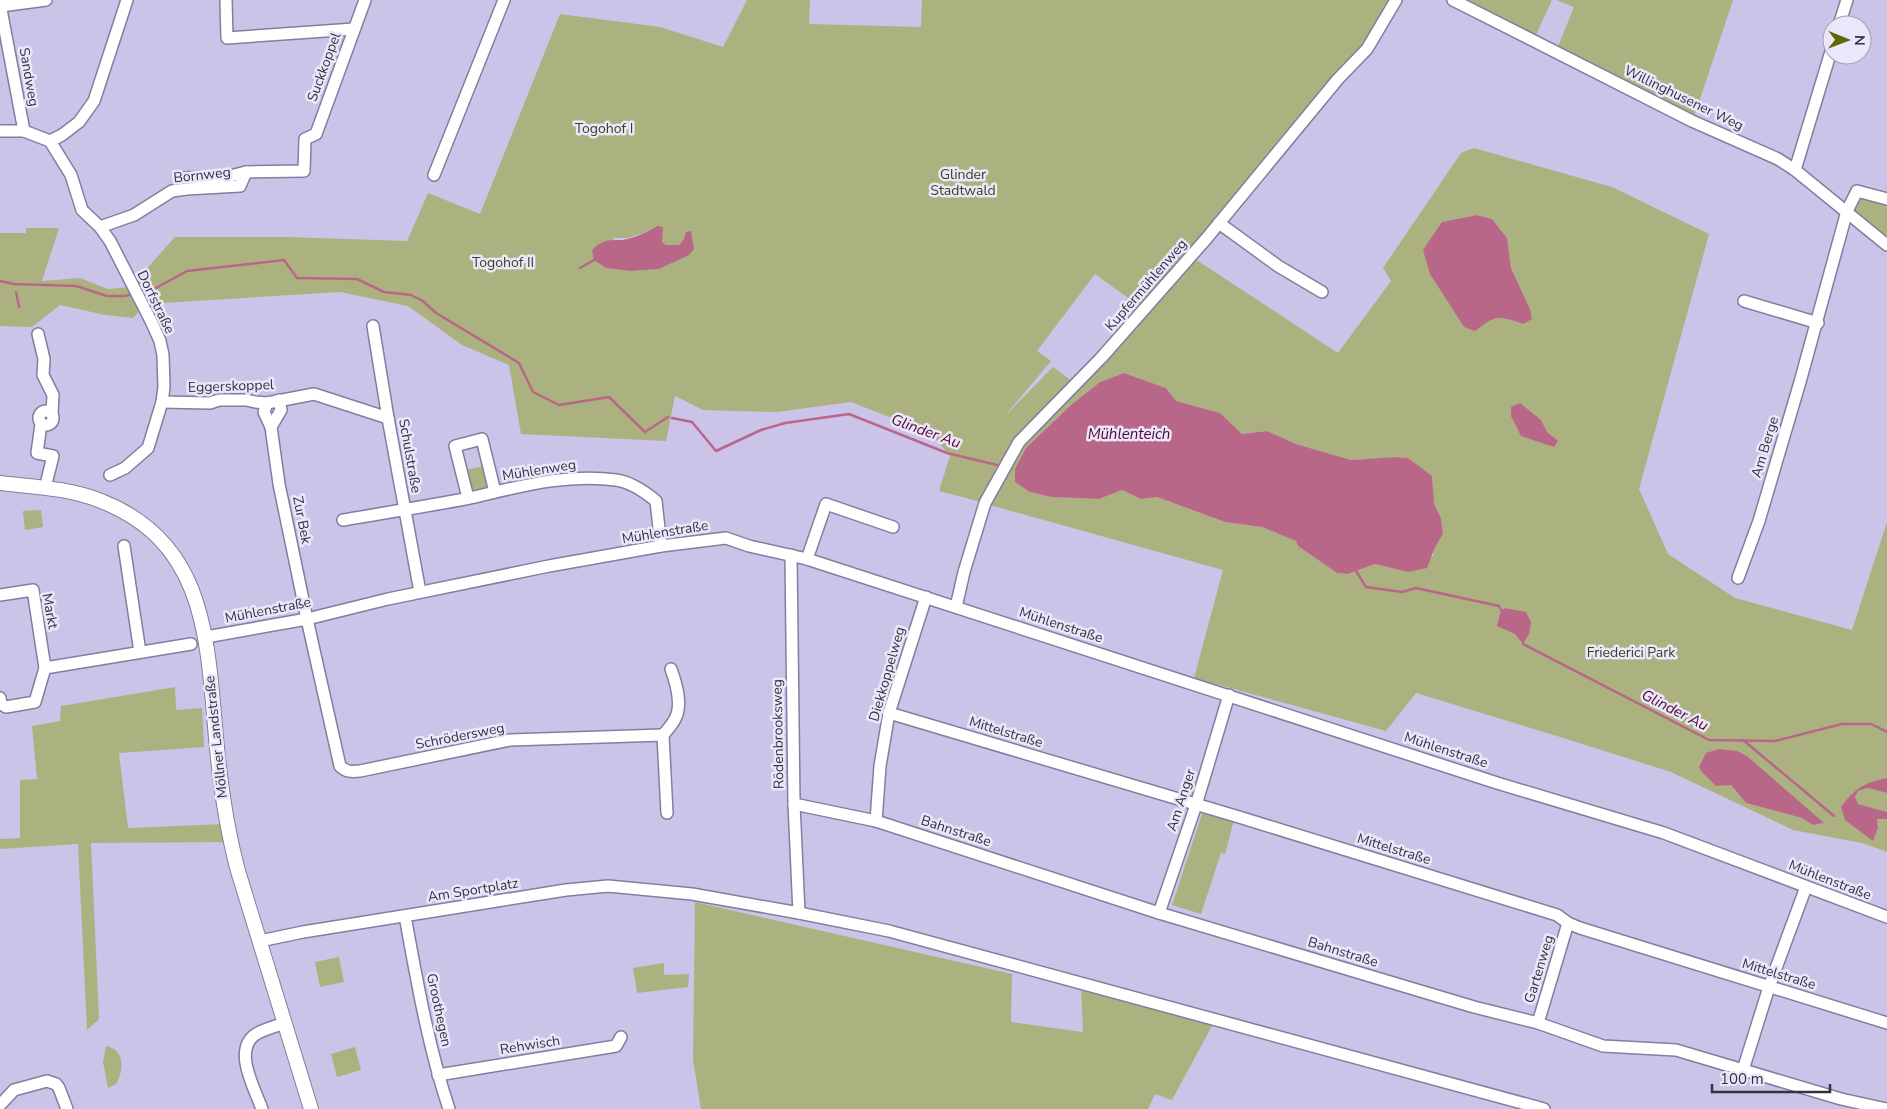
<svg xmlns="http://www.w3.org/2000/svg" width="1887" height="1109" viewBox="0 0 1887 1109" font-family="'Nunito Sans',sans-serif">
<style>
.green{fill:#abb27f;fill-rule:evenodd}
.water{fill:#b96789}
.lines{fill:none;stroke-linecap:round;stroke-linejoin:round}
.stream{stroke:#b96789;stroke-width:2.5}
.minor-casing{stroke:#847d9f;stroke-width:14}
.major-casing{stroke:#847d9f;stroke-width:16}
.minor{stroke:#fff;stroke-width:11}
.major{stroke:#fff;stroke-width:14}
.labels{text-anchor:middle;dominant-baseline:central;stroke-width:5;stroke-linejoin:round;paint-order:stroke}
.street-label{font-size:14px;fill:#343140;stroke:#ebe7fa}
.park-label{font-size:14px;fill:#3c401b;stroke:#ebe7fa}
.water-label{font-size:15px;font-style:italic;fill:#51042e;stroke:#ebe7fa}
</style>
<rect width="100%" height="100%" fill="#cbc4e8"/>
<g class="green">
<path d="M747,0H810L809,24L921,27L922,0H1391L1362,46L1142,308L1095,274L1037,351L1051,361L1004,417L1053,367L1073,382L1019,442L985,503L939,491L950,456L935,438L910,425L851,402L777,412L733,411L703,410L675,396L666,441L521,434L509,365L462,345L408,306L340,292L146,304L135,282L175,237H287L407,241L428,193L480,214L560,14L660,27L723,47ZM652,230L661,236L662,242C667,247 672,246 679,245L684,239L686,232L688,255L659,269L631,271L613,238H628Z"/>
<polygon points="1465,0 1552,0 1535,37"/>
<polygon points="1556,0 1733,0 1693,120 1557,49 1574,7"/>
<path d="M1474,148L1612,187L1709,234L1639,489L1668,554L1735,598L1852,630L1887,522V778L1874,781L1852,793L1872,841L1878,828L1877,819H1887V852L1862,843L1793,830L1671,772L1557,736L1416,693L1386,731L1194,678L1223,570L986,504L1021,443L1192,257L1338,353L1391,281L1383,268L1461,153ZM1477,215L1492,219L1507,238L1511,268L1530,309L1523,324L1504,317L1489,320L1442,222ZM1124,373L1166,388L1176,401L1220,413L1242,434L1267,431L1296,444L1351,460L1396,457L1408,458L1432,491L1434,504L1441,518L1443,534L1435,545L1433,556L1408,572L1375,564L1348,574L1337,573L1298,546L1297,541L1262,527L1225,522L1157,497L1141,499L1122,490L1099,499L1051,497L1030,492L1026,448L1071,405L1100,382ZM1505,608L1525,612L1523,644L1515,634ZM1731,785L1823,823L1813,825L1802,818L1746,803Z"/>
<polygon points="1857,191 1887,199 1887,241 1849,208"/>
<polygon points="26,228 59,228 42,281 80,278 108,289 131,287 142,308 133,318 105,315 60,305 32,327 0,326 0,233 26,233"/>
<polygon points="488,465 495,492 468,498 461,471"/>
<polygon points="41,510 43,527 25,530 23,511"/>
<polygon points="175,687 176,710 202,708 204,747 119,753 128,828 225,824 230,842 91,843 99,1019 87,1030 78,844 0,849 0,839 20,838 20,780 37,779 32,726 60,721 61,706"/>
<polygon points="1868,788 1887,793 1887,812 1858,804 1855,797 1858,791"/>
<polygon points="1203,811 1234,820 1225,854 1221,853 1201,914 1172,905"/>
<polygon points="695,902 1012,974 1011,1022 1083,1032 1081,988 1213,1024 1172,1100 1155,1094 1148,1109 701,1109 693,1060"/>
<polygon points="339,957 344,982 320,987 315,962"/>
<polygon points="664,963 664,975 689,974 688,987 637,993 633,968"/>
<path d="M106,1046C125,1049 124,1071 116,1084L108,1088L103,1062Z"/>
<polygon points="355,1047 361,1070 337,1077 331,1054"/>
</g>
<g class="water">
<path d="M1477,215L1492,219L1507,238L1511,268L1530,309L1532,319L1523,324C1499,315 1495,315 1475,331L1464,327L1430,274L1423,250L1442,222Z"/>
<path d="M657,226L663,227L662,242L666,245H679L684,239L686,232L691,231L694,249L689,255L659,269L631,271L606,268L594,260L592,250C602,240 607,240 621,240C629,240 651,231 657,226Z"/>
<path d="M1124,373L1166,388L1176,401L1220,413L1242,434L1267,431L1296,444L1351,460L1396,457L1408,458L1432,476L1434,504L1441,518L1443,534C1435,545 1432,556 1427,568L1408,572L1375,564L1348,574L1337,573L1298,546L1296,541L1262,527L1225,522L1157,497L1141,499L1122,490L1099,499L1051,497L1030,492L1015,482V469L1026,448L1071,405L1100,382Z"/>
<polygon points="1520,403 1541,420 1547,432 1558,441 1554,447 1521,436 1511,416 1511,407"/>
<polygon points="1505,608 1526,612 1531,622 1529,634 1523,644 1515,634 1497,626 1501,610"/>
<polygon points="1719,749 1737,751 1747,756 1824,823 1813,825 1802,818 1746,803 1731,785 1716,786 1702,772 1699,767 1706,753"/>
<path d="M1887,778V793L1868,788L1858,791L1855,797L1858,804L1887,812V819H1877L1878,828L1873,841L1845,820L1841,807C1854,789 1865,782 1887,778Z"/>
</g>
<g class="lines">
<g class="stream">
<polyline points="580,268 594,260"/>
<polyline points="0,281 14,284 76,286 107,296 124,296 134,294"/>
<polyline points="16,292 19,307"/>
<polyline points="141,292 154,289 187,271 284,260 297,278 357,279 384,292 411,295 423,301 436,313 519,363 533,392 559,405 609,397 645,432 668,417"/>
<polyline points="672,418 692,422 716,451 761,430 785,423 849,414 947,453 997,465"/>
<polyline points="1356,571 1366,587 1402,592 1416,588 1499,606 1501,610"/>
<polyline points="1523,644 1709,740 1775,741 1842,724 1871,724 1887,732"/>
<polyline points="1743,740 1834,816"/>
</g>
<g class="minor-casing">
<g id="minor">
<polyline points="226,0 227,38 354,29"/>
<polyline points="1453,0 1692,121 1778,159 1795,170 1887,245"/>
<polyline points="0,4 24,131"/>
<polyline points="1,6 46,0"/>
<polyline points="1839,25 1847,0"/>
<polyline points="0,131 24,131 50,141 71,175 82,210 100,227 110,241 151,321 160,341 163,355 164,387 162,402 148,448 125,468 110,475"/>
<polyline points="50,141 62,135 79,122 94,101 127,0"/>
<polyline points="1795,170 1832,48"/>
<polyline points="434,175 504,0"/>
<polyline points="181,178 226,177 246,172"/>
<polyline points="1219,223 1278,266 1322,292"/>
<polyline points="100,227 134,215 172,191 187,189 240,186 246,172 304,171 305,139 316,134 365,0"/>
<polyline points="1744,301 1818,323"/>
<polyline points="373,326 388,418 420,592"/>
<polyline points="38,334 44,359 43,375 53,395 52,414"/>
<path d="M279,400L281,410L271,427L279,484L307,619L340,766C346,772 351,772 360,771L510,740L663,735L667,813"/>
<polyline points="162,402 210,403 219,400 246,400 255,402 267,403 314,394 388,418"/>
<polyline points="267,403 264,412 271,427"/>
<circle cx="46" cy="418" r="7"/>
<polyline points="41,424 37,453 53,456 45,488"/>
<polyline points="468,498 455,446 482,439 495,492"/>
<path d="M343,520C385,513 428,506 470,498C518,487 566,473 616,480C631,482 644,491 656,501L661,546"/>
<polyline points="124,546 140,652"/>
<polyline points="791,555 794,804 799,913"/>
<polyline points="807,559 826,504 893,527"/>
<polyline points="1738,578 1759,521 1800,382 1847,211 1857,191 1887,199"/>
<polyline points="0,595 33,590 45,668"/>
<polyline points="956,607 964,572 985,503 1019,442 1102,357 1206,239 1338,79 1367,49 1396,0"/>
<polyline points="206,637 307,619 388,599 549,566 661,546 726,538 749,546 807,559 1497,783 1664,833 1887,917"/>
<polyline points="0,698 1,704 6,707 35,702 45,668 191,644"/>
<polyline points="889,713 1239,817 1557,915 1568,923 1580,928 1887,1023"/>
<path d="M663,735C667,730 672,725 675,719C683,705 676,683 671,669"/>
<polyline points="794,804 876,821 1159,913 1474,1007 1538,1023 1603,1046 1676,1050 1841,1099 1886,1109"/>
<polyline points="876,821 880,766 889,713 926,597"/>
<polyline points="1159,913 1196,805 1229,695"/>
<path d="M405,916C417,981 428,1046 449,1109"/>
<polyline points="260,941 303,932 566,890 608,886 692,894 799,913 889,931 1544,1109"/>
<polyline points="1538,1023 1568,923"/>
<polyline points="1743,1070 1769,987 1806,887"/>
<polyline points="438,1075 616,1046 621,1037"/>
<polyline points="1,1104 14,1090 47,1081 56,1084 59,1088 67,1109"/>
<path d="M262,1109C255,1089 232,1050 256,1034C265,1029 276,1026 285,1023"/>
</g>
</g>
<g class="major-casing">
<path id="major" d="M0,483C34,487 69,488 101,501C211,544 207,648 217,748C221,790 227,830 238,871L311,1109"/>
</g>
<use href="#minor" class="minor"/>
<use href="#major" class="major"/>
</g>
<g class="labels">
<g class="street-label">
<text transform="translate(324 67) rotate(-70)">Suckkoppel</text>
<text transform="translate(29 77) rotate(80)">Sandweg</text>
<text transform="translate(1684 98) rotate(26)">Willinghusener Weg</text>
<text transform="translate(202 175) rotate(-6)">Bornweg</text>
<text transform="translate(1146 285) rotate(-49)">Kupfermühlenweg</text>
<text transform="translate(156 302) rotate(64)">Dorfstraße</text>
<text transform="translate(231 386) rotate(-2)">Eggerskoppel</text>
<text transform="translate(1765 447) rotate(-73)">Am Berge</text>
<text transform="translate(410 456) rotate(80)">Schulstraße</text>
<text transform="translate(539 470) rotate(-9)">Mühlenweg</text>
<text transform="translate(302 520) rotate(79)">Zur Bek</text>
<text transform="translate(665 532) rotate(-9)">Mühlenstraße</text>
<text transform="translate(268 610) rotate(-11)">Mühlenstraße</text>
<text transform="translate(50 611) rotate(79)">Markt</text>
<text transform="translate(1061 625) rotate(18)">Mühlenstraße</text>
<text transform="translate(887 674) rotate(-74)">Diekkoppelweg</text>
<text transform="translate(1006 732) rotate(17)">Mittelstraße</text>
<text transform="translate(778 734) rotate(-91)">Rödenbrooksweg</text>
<text transform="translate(460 736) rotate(-11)">Schrödersweg</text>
<text transform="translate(216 737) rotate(-96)">Möllner Landstraße</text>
<text transform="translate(1446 750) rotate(18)">Mühlenstraße</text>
<text transform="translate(1181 800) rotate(-72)">Am Anger</text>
<text transform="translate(956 831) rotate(18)">Bahnstraße</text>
<text transform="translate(1394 849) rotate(17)">Mittelstraße</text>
<text transform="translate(1830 880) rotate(21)">Mühlenstraße</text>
<text transform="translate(473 890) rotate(-9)">Am Sportplatz</text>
<text transform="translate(1343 952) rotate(17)">Bahnstraße</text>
<text transform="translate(1539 969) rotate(-73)">Gartenweg</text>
<text transform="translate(1779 974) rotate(17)">Mittelstraße</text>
<text transform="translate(439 1010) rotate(78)">Groothegen</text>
<text transform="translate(530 1045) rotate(-9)">Rehwisch</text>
</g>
<g class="park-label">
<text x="604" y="128">Togohof I</text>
<text x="963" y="174">Glinder<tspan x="963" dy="16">Stadtwald</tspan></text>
<text x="503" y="262">Togohof II</text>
<text x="1631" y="652">Friederici Park</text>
</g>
<g class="water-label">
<text transform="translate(926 431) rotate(20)">Glinder Au</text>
<text x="1129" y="434">Mühlenteich</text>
<text transform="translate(1675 710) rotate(27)">Glinder Au</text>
</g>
</g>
<g transform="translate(1847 40) rotate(91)"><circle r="24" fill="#ebe7fa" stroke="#a29eb0"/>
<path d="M0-4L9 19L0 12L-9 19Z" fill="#616809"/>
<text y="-8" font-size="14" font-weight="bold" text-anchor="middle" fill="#343140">N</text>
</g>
<path d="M1712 1084v8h118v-8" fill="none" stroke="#343140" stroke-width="2.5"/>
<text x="1720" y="1084" font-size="15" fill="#343140" stroke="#ebe7fa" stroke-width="4" paint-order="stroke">100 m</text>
</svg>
